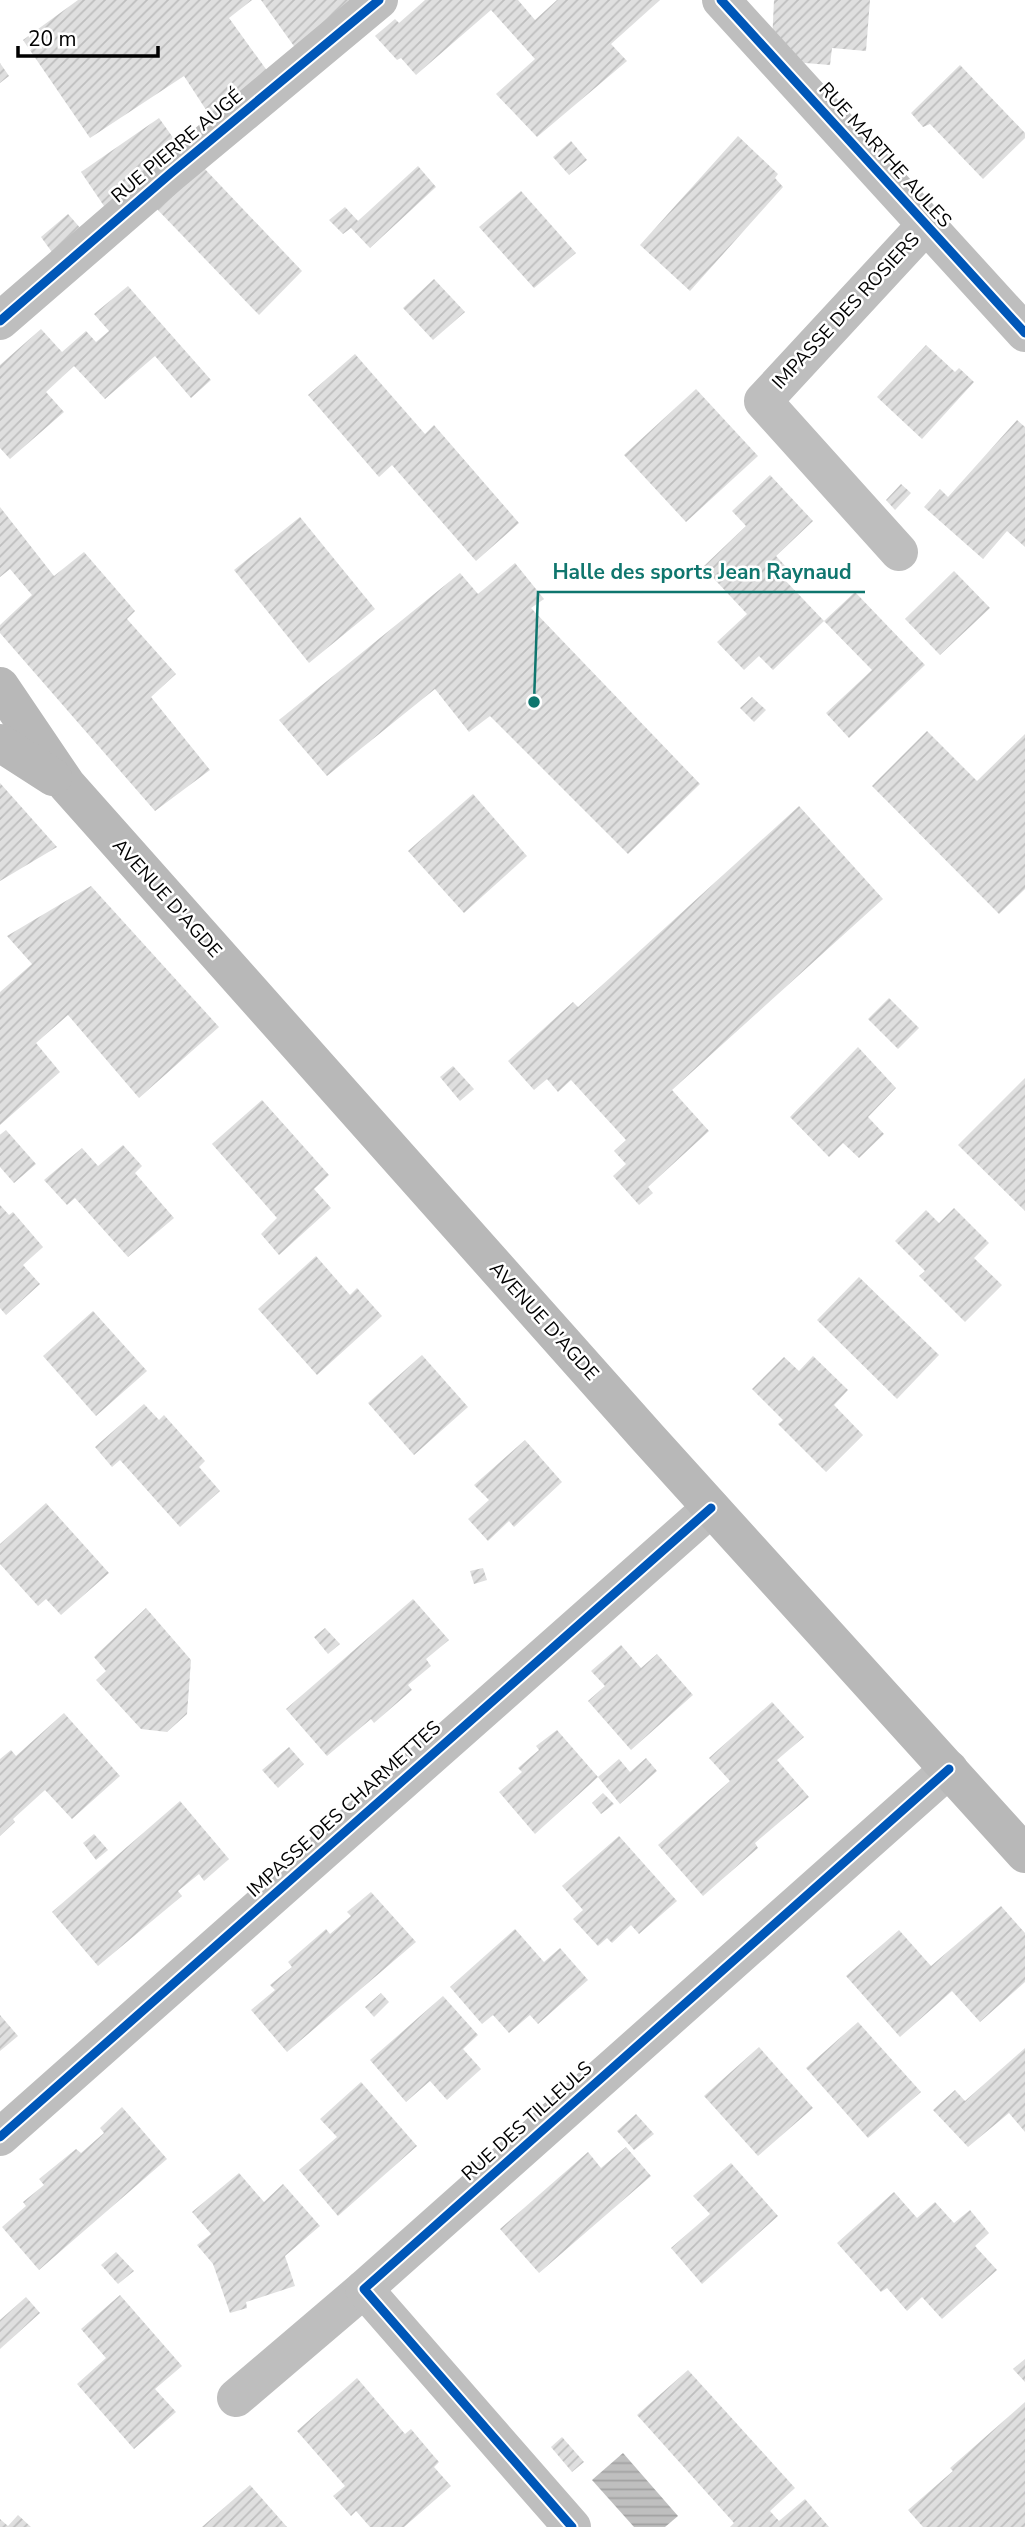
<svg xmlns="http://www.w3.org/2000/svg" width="1025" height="2527" viewBox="0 0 1025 2527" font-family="'Nunito Sans',sans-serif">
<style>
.water{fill:url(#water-rules)}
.building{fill:url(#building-hatch)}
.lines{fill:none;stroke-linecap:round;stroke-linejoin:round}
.minor{stroke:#bebebe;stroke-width:38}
.secondary{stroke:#b8b8b8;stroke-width:38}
.cycleway-casing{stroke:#fff;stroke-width:13}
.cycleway{stroke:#0057b8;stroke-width:9}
.labels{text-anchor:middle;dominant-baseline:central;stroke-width:5;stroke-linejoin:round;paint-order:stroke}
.street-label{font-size:19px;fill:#000;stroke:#fff}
.leader{fill:none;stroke:#0f766e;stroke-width:2.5}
.callout-dot{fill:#0f766e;stroke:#fff;stroke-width:2.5}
.callout-label{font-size:21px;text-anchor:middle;font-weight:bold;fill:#0f766e;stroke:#fff;stroke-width:5;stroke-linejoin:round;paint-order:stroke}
</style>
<defs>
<pattern id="water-rules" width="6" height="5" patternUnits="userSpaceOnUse" patternTransform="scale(1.75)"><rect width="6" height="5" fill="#bfbfbf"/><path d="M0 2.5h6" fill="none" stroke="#a2a2a2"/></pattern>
<pattern id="building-hatch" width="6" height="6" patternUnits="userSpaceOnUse" patternTransform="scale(1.75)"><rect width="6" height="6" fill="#dfdfdf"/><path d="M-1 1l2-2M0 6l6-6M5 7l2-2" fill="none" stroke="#bebebe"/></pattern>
</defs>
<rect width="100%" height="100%" fill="#fff"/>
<polygon class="water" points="623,2453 678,2516 665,2527 634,2527 592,2480"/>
<g class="building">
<polygon points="78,0 252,0 229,18 268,72 212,119 184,76 90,138 23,40"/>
<polygon points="261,0 354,0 296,49"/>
<polygon points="425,0 518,0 535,20 557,0 660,0 611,44 627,61 537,137 496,94 535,59 491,10 416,75 401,58 397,60 375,36 395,19 399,23"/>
<polygon points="774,0 870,0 866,51 832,48 830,65 793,62 772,43"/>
<polygon points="0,63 9,76 0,83"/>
<polygon points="960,65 1025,133 1025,138 983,179 930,124 923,127 911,113"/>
<polygon points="159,118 179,146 106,209 81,172"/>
<polygon points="738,136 778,174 775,178 783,187 690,291 640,245"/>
<polygon points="571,141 587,160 569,175 553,157"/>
<polygon points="202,166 302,271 259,315 154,206"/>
<polygon points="418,166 436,187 370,248 351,228 343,234 329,220 345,207 358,221"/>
<polygon points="521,191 576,253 534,288 479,227"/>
<polygon points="68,214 82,230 54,255 41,237"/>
<polygon points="434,279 465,312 433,340 403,308"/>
<polygon points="128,286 211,380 191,398 155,356 105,399 74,366 46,392 64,412 10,459 0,448 0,365 41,329 62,352 86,331 96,342 109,331 94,314"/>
<polygon points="926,345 955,372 959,368 974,382 922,439 877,397"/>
<polygon points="355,354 425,434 434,425 519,523 476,561 392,465 379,477 308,395"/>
<polygon points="696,389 758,456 686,522 624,455"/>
<polygon points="1017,420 1025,427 1025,547 1007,531 983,559 924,507 940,489 948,497"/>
<polygon points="770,475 813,521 776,556 789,570 782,577 824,621 773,670 759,656 744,670 717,642 747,614 703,567 746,526 732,511"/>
<polygon points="901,484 911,493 895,510 886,500"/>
<polygon points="0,507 54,576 84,552 135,611 127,619 176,674 151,697 210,770 155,811 0,633 0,625 32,595 10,569 0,577"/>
<polygon points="300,517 375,609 309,663 234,570"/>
<polygon points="515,563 544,599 531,608 700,784 628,854 490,716 469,732 435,689 327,776 279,720 460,573 478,594"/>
<polygon points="954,571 990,608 940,655 905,619"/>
<polygon points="855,592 925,665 849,738 826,713 872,670 824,621"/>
<polygon points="752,697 766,710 754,722 740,708"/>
<polygon points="927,731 977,781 1025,734 1025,889 999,914 872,786"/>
<polygon points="0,783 57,847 0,881"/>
<polygon points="473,794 527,856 464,913 408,851"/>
<polygon points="799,806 883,899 672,1090 709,1131 648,1187 653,1193 639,1205 613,1176 626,1164 614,1151 626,1140 571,1080 558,1092 547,1079 534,1090 508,1061 573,1002 578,1007"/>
<polygon points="91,886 219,1027 139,1098 68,1015 36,1043 60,1072 0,1125 0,992 32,964 7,936"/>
<polygon points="889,998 919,1028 898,1049 868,1019"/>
<polygon points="858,1047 896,1088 868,1117 884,1134 859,1158 843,1143 829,1157 790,1117"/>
<polygon points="453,1066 474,1089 460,1101 440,1077"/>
<polygon points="1025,1078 1025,1211 958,1145"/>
<polygon points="262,1100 329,1175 314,1189 331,1208 279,1255 261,1234 277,1218 212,1144"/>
<polygon points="6,1130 36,1164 14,1183 0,1167 0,1135"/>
<polygon points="123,1145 142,1166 135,1173 174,1218 128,1257 75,1198 67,1205 44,1180 82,1148 98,1166"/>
<polygon points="0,1205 9,1215 13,1212 43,1247 23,1265 40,1284 6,1315 0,1308"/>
<polygon points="954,1208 989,1243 974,1258 1002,1285 965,1322 919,1276 925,1271 895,1241 926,1210 939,1223"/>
<polygon points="316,1256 350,1295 357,1288 382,1316 317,1375 258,1309"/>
<polygon points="859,1277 939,1355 897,1399 817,1320"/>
<polygon points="93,1311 147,1371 96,1416 43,1356"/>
<polygon points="422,1355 468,1407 414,1455 368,1403"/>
<polygon points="813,1356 848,1390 834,1405 863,1435 826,1472 778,1424 783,1420 752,1389 784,1357 799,1371"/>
<polygon points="144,1404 159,1420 164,1415 205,1461 199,1467 220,1491 180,1527 120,1460 112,1467 95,1447"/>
<polygon points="525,1440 562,1482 514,1527 509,1521 488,1541 468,1519 489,1500 474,1485"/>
<polygon points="46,1503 109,1573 61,1615 46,1599 38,1606 0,1564 0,1544"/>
<polygon points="483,1568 487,1580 474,1584 470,1571"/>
<polygon points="413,1599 449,1640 426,1659 431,1666 408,1685 412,1690 374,1723 371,1719 327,1756 286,1709"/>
<polygon points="146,1608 191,1660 187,1714 167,1732 141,1729 96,1680 106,1671 94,1657"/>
<polygon points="325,1628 340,1644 328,1654 314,1637"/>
<polygon points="621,1645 641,1668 657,1654 693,1695 631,1750 588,1701 605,1686 591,1671"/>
<polygon points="772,1702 804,1737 777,1760 809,1797 755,1843 758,1848 703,1896 658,1845 730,1781 709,1758"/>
<polygon points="64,1713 120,1776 72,1819 45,1790 13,1819 15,1822 0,1836 0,1759 11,1750 16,1756"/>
<polygon points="557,1730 598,1777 619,1759 630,1772 646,1758 657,1771 620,1804 598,1777 535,1834 499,1792 522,1772 518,1768 539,1750 536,1746"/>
<polygon points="289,1747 304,1764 278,1788 262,1770"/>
<polygon points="603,1793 614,1804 601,1814 592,1803"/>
<polygon points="180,1801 229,1859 204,1881 199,1874 178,1891 182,1896 98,1966 52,1912"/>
<polygon points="94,1834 108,1850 96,1860 83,1843"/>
<polygon points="619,1836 677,1901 639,1934 631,1925 612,1943 607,1938 598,1946 573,1919 583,1910 562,1886"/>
<polygon points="371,1892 416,1942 287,2052 251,2010 275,1990 270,1985 292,1967 288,1962 326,1929 330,1934 351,1916 347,1912"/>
<polygon points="1001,1906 1025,1933 1025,1982 980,2022 952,1991 900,2037 846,1976 899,1930 931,1966"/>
<polygon points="515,1929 544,1962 560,1948 588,1980 538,2024 530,2015 509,2033 493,2015 482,2024 450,1987"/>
<polygon points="381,1993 389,2002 374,2017 365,2007"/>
<polygon points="443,1996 478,2035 463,2049 481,2069 447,2100 430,2081 406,2102 370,2060"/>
<polygon points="0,2015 18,2036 0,2051"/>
<polygon points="858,2022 921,2092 868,2138 806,2068"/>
<polygon points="759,2047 813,2108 758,2156 704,2096"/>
<polygon points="1025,2048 1025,2132 1009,2113 968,2147 933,2110 955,2090 965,2101"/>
<polygon points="361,2082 417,2146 338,2216 299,2170 337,2137 320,2119"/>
<polygon points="122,2107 167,2159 39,2270 2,2227 26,2206 23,2202 44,2185 39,2179 76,2149 81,2153 104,2133 100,2128"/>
<polygon points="636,2114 654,2134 634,2150 617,2131"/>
<polygon points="626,2147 651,2176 539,2273 500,2229 588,2152 601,2168"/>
<polygon points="731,2163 778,2216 702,2284 671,2248 710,2214 693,2196"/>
<polygon points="239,2173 264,2202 283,2184 320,2226 285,2256 295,2286 246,2302 247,2308 230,2313 213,2264 197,2245 211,2234 192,2212"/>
<polygon points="894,2192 917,2218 935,2202 954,2223 970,2210 989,2233 975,2246 997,2270 942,2319 922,2297 907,2311 887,2288 881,2292 837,2243"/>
<polygon points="116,2252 134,2271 118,2284 101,2265"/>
<polygon points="120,2295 182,2366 155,2389 176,2412 134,2449 77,2384 106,2358 81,2329"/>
<polygon points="26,2297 40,2313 0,2349 0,2320"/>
<polygon points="1025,2359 1025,2382 1013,2369"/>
<polygon points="688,2370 795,2488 770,2511 779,2521 805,2499 829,2527 730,2527 734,2523 637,2415"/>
<polygon points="357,2378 405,2434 411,2429 432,2454 439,2462 434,2467 451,2486 404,2527 370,2527 356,2511 351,2516 333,2496 345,2486 297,2431"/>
<polygon points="1025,2402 1025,2527 923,2527 908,2510 953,2471 950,2468"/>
<polygon points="562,2437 584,2462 572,2472 551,2447"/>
<polygon points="250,2485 287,2527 202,2527"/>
<polygon points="18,2515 31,2527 0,2527 0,2519 8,2526"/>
</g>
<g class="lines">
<g class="minor">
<polyline points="721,0 1025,333"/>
<polyline points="0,321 171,173 379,0"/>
<polyline points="899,552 763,401 925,226"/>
<polyline points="0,2137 711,1508"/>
<polyline points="236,2398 364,2289"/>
<polyline points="572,2527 364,2289 949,1769"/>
</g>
<g class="secondary">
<polyline points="0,686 67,785 648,1438 1025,1854"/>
<polyline points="0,743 53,777"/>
</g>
<g class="cycleway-casing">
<g id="cycleway">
<polyline points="721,0 1025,333"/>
<polyline points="0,321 171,173 379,0"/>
<polyline points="0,2137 711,1508"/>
<polyline points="572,2527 364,2289 949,1769"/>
</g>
</g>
<use href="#cycleway" class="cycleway"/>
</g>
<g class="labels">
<g class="street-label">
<text transform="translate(177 146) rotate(-40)">RUE PIERRE AUGÉ</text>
<text transform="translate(885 155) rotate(48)">RUE MARTHE AULES</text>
<text transform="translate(846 311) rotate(-47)">IMPASSE DES ROSIERS</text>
<text transform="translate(167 898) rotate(48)">AVENUE D'AGDE</text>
<text transform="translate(544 1321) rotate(48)">AVENUE D'AGDE</text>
<text transform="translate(344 1809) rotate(-42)">IMPASSE DES CHARMETTES</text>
<text transform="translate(527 2121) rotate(-42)">RUE DES TILLEULS</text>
</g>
</g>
<path class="leader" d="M534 702L538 592H865"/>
<circle class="callout-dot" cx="534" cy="702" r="7"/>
<g class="callout-label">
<text x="702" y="579">Halle des sports Jean Raynaud</text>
</g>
<path d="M18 46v10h140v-10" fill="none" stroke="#000000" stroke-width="3.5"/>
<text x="28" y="46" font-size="21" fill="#000000" stroke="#ffffff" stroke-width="5" paint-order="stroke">20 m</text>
</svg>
